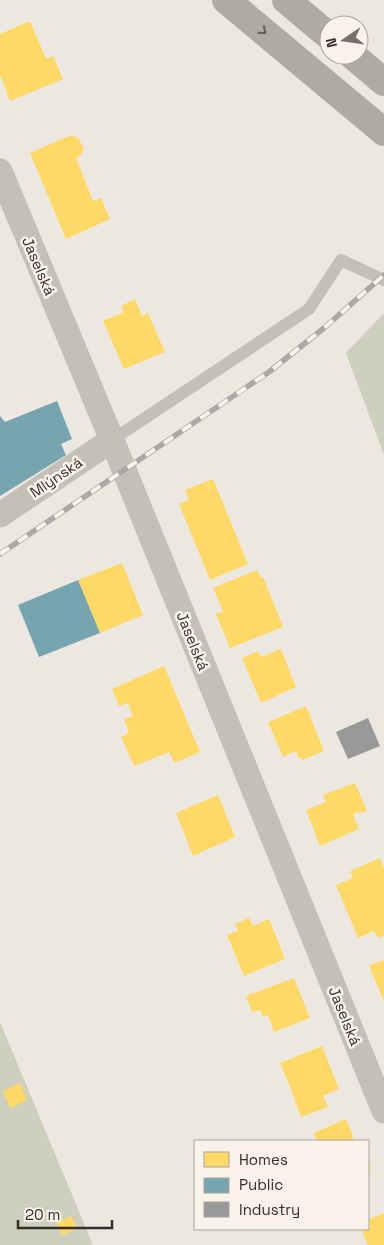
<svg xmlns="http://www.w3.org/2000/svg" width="384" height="1245" viewBox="0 0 384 1245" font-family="'Space Grotesk',sans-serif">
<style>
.green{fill:#cdd0bc}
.homes{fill:#ffd966}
.public{fill:#76a5af}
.industry{fill:#999}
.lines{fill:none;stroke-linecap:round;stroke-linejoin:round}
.service{stroke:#c5bfba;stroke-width:12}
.minor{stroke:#c5bfba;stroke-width:25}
.trunk{stroke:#b0aaa4;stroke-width:28}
.rail-casing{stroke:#ada8a4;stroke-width:5.5}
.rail{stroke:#f8f2e9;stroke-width:4;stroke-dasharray:11;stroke-linecap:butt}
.oneway{stroke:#665f5a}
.labels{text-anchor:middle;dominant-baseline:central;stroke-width:5;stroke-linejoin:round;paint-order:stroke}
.street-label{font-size:15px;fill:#352d29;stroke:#f8f2e9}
</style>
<rect width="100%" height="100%" fill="#ece7e1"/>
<g class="green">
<polygon points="384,313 384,455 346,353"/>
<polygon points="0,1022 93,1245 0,1245"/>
</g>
<g class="homes">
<polygon points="30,21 46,59 53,56 63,79 10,101 0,75 0,34"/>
<polygon points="72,135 79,139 84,149 80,156 76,158 93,201 101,198 110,219 66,239 30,153"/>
<polygon points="135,299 142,316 148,313 165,352 124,369 103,321 124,312 121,306"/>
<polygon points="213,479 248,564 210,580 179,504 189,500 185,490"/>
<polygon points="122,563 143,615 100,633 78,580"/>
<polygon points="257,570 261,578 263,577 283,627 230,648 216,614 223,611 213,588"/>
<polygon points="281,649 296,687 261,703 242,658 258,651 261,657"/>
<polygon points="164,666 200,752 174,763 169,752 134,766 121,737 129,733 124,719 133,716 128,703 119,706 112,689"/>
<polygon points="306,706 324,751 302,760 301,757 299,759 296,751 283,757 268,722"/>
<polygon points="355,783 367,811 353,814 359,829 320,846 306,810 326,802 323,795"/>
<polygon points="218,795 235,837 193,856 176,813"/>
<polygon points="380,858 384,868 384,936 378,938 374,931 358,938 336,885 353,878 350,871"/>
<polygon points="249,918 253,926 269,919 285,959 244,976 227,935 238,931 235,924"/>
<polygon points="384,960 384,1001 369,966"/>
<polygon points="294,978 310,1018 274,1032 268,1015 263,1017 260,1010 252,1012 246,996"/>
<polygon points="322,1046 339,1089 323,1096 328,1107 301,1117 293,1096 293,1094 280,1063"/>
<polygon points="20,1083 27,1100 10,1108 3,1091"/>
<polygon points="346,1119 353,1136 352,1136 354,1141 317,1141 314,1133"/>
<polygon points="368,1161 371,1168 368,1175"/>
<polygon points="384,1213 384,1245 368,1245 361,1229 368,1229 368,1220"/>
<polygon points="72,1216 77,1229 62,1235 56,1222"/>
</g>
<g class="public">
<polygon points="57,401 72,439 61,444 66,455 0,496 0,416 5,422"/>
<polygon points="78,580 100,633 39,657 18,605"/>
</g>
<polygon class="industry" points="368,718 380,746 348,759 336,732"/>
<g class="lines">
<polyline class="service" points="112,440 309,309 341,260 384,280"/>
<g class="minor">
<polyline points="0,171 112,440 384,1111"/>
<polyline points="0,515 112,440"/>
</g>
<g class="trunk">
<polyline points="226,0 384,132"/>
<polyline points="286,0 329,36"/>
<polyline points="352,55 384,82"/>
</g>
<g class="rail-casing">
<polyline id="rail" points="0,554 269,372 324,328 384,275"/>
</g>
<use href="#rail" class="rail"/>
</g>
<defs><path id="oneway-chevron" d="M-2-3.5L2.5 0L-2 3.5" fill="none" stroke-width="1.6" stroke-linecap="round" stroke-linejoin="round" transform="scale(1.25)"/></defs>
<use class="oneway" href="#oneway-chevron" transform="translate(263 31) rotate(40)"/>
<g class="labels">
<g class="street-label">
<text transform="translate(39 266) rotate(67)">Jaselská</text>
<text transform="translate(56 477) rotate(-34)">Mlýnská</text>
<text transform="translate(193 641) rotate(68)">Jaselská</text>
<text transform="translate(345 1016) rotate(68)">Jaselská</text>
</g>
</g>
<rect x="194" y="1140" width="175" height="90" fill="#f8f2e9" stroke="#aaa39c"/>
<rect x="204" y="1152" width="25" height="15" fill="#ffd966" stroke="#aaa39c"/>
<text x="239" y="1165" font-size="15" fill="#352d29">Homes</text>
<rect x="204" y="1178" width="25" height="15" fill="#76a5af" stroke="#aaa39c"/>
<text x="239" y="1190" font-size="15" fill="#352d29">Public</text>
<rect x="204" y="1202" width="25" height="15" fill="#999999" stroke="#aaa39c"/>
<text x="239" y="1215" font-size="15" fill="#352d29">Industry</text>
<g transform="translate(344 40) rotate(257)"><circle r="24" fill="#f8f2e9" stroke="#aaa39c"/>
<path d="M0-4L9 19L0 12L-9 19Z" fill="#756e69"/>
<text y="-8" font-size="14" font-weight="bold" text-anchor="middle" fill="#352d29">N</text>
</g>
<path d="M18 1220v8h94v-8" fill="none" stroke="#352d29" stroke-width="2.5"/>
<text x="25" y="1220" font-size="15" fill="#352d29" stroke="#f8f2e9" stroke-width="4" paint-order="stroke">20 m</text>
</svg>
